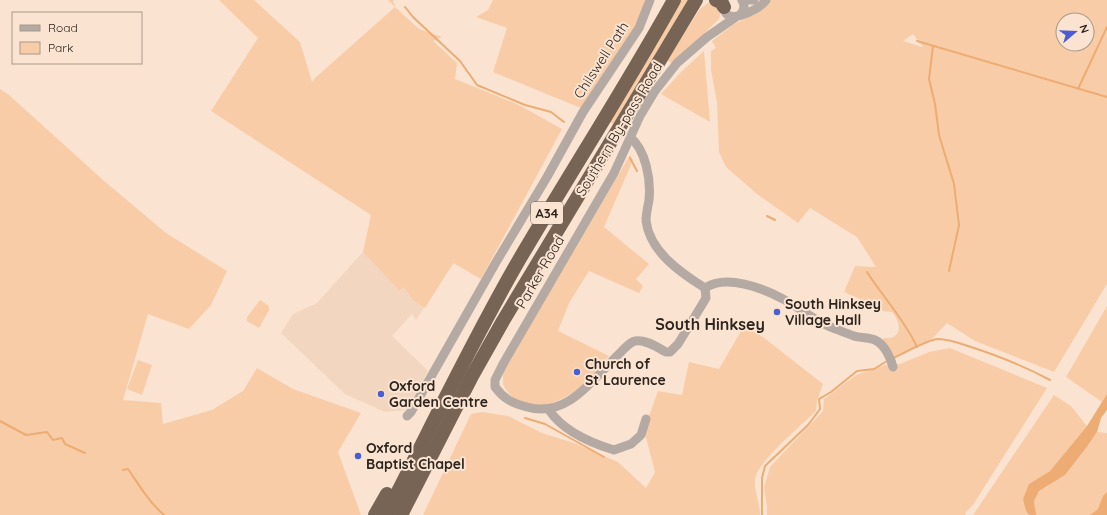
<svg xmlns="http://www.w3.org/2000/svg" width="1107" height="515" viewBox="0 0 1107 515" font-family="Quicksand,sans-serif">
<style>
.built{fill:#f3d6bf}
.green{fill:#f8cca7;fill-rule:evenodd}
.water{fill:#ecac73}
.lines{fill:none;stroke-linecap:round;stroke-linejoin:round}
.stream{stroke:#ecac73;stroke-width:2}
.minor{stroke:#b4aaa3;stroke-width:9}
.highway{stroke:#776454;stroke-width:14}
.poi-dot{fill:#4a5ed3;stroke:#fae4d1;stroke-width:1.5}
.labels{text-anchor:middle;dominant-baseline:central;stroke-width:4;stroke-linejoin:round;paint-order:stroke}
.shield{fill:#fae4d1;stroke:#6a5e54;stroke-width:1}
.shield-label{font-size:13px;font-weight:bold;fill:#2d251e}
.street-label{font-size:14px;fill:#2d251e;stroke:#fae4d1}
.poi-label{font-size:14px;font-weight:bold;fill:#2d251e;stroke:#fae4d1;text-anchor:start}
.quarter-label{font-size:16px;font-weight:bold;fill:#2d251e;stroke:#fae4d1}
</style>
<rect width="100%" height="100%" fill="#fae4d1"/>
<polygon class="built" points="372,215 454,263 416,320 412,314 392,336 428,371 408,410 385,412 345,394 281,333 293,314 317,303 363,252"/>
<g class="green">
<polygon points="219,0 254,0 300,42 312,82 315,78 395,7 388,0 393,0 395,7 419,29 442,37 433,41 457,63 455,79 519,105 562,129 481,279 453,263 425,308 413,300 404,287 399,290 363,252 371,215 211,111 258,38"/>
<polygon points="493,0 645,0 639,21 581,108 493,72 507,28 476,17 488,10"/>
<polygon points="679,0 690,0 615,125 608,121"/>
<path d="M769,0H1107V284L1054,372L975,341L947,323L932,339L894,356L880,344L884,338C902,340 902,323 892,312L883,311L879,307L844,292L855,266L876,267L857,237L810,208L798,223L757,194L726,167L719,152L717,103L711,70V51L716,48L712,41L733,25L752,15ZM1063,20H1087V44H1063ZM913,34L923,47H922L903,41Z"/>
<polygon points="708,3 711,3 721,11 719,19 673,64 667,60 700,9"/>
<polygon points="704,51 710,122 661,94 681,72"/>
<polygon points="0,89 9,95 103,180 166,233 227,271 211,305 189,329 148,314 123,400 161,403 163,424 212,410 243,391 257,368 293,389 361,413 338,452 361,515 0,515"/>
<polygon points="630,155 633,160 604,227 649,264 636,279 643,286 639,293 589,271 569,303 558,331 609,356 587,381 577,390 569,395 549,405 536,407 515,400 506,390 503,384 503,372"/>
<polygon points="260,300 269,306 269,310 259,328 247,321 247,317"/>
<polygon points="1107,306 1107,394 1102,402 1066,377"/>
<path d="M744,326L763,337L823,384L817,401L816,411C804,423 756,463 755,479C754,491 760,503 760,515H423L471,414L482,412L508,416L542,433L574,443L618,462L646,488L655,472L644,430L658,391L682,395L689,362L719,369Z"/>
<polygon points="950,348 1047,388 973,505 965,513 966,515 767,515 767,507 764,487 770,467 823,411 824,399 856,375 888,364 900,364 929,352"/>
<polygon points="138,360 152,365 142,395 127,389"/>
<polygon points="1054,395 1071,406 1087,426 1050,471 1029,484 1026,511 1029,515 973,515"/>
<polygon points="1097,432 1107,433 1107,515 1037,515 1036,514 1034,501 1039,491 1065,475 1086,448"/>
</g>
<g class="water">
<polygon points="1107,394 1107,410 1101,418 1097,432 1086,448 1065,475 1039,491 1034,501 1036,514 1037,515 1029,515 1026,511 1023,499 1029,484 1050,471 1087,426"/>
<polygon points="1107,492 1107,515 1090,515 1098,509 1103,496"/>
</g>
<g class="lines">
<g class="stream">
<polyline points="405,7 413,17 460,61 477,85 525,105 551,112 564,122"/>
<polyline points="917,41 1107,97"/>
<polyline points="933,46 929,79 935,104 939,135 954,184 959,225 949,271"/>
<polyline points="1078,89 1107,27"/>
<polyline points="630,158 637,171"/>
<polyline points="767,216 775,220"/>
<path d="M867,272C883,297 904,319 917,347"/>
<path d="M893,358C905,353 926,340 938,339C948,339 959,343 968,346C996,355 1024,366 1050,380"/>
<polyline points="525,418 545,424 604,457"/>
<polyline points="0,421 26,435 47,432 53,440 62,438 65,444 85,453"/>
<path d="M123,470L128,469C139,485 149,502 164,515"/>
<polyline points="762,515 762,478 765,466 808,425 820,409 819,399 831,392 857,371 874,369 887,361"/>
</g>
<g class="minor">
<polyline points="742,0 754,0"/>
<path d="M725,3C719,29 759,11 766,0"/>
<path d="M740,15C745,10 745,5 742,0"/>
<path d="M630,137C646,150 651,180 649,200C648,206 646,214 646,221C650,252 681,273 705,288"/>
<path d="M705,288L706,298L697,313L678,344L670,352H666C658,348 646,339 635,341C630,342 625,348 621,352C595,376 569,419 527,407C512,403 504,399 495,387V380L503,364L614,173L640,116L655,91L677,63L707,37L736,17"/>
<path d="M705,288C726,274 763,288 783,299C799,307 812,319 828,326C836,329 845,333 854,336C860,338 868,337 875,340C884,344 891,358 893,367"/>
<path d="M549,410C563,431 591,443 614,450L631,444L641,435L646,419"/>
<polyline points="407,416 411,412 495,264 547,177 583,112 639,28 650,0"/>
</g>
<g class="highway">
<polyline points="716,0 721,2 724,7"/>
<polyline points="375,515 387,494"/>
<path d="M386,515C430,430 471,343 519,260C570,173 625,88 674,0"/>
<polyline points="401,515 472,376 503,321 696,0"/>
</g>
</g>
<g class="poi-dot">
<circle cx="777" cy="312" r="4"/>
<circle cx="577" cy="372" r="4"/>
<circle cx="381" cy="394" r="4"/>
<circle cx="358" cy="456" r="4"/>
</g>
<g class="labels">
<rect class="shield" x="531" y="202" width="32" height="22" rx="3"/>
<g class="shield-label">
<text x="547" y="213">A34</text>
</g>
<g class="street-label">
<text transform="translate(601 60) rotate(-57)">Chilswell Path</text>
<text transform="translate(619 129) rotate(-59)">Southern By-pass Road</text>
<text transform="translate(540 272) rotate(-60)">Parker Road</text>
</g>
<g class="poi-label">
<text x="785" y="304">South Hinksey<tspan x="785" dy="16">Village Hall</tspan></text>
<text x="585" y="364">Church of<tspan x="585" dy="16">St Laurence</tspan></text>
<text x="389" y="386">Oxford<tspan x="389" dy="16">Garden Centre</tspan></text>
<text x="366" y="448">Oxford<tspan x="366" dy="16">Baptist Chapel</tspan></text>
</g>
<g class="quarter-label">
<text x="710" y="324">South Hinksey</text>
</g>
</g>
<rect x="12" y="12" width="130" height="52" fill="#fae4d1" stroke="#a89889"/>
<rect x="20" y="25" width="20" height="6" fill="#b4aaa3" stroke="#a89889"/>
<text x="48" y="32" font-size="12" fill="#2d251e">Road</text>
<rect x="20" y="42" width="20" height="12" fill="#f8cca7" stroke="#a89889"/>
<text x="48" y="52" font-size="12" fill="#2d251e">Park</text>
<g transform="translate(1075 32) rotate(71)"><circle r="19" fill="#fae4d1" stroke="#a89889"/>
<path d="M0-3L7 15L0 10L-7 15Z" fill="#4a5ed3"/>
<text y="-6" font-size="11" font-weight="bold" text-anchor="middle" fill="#2d251e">N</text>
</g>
</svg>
